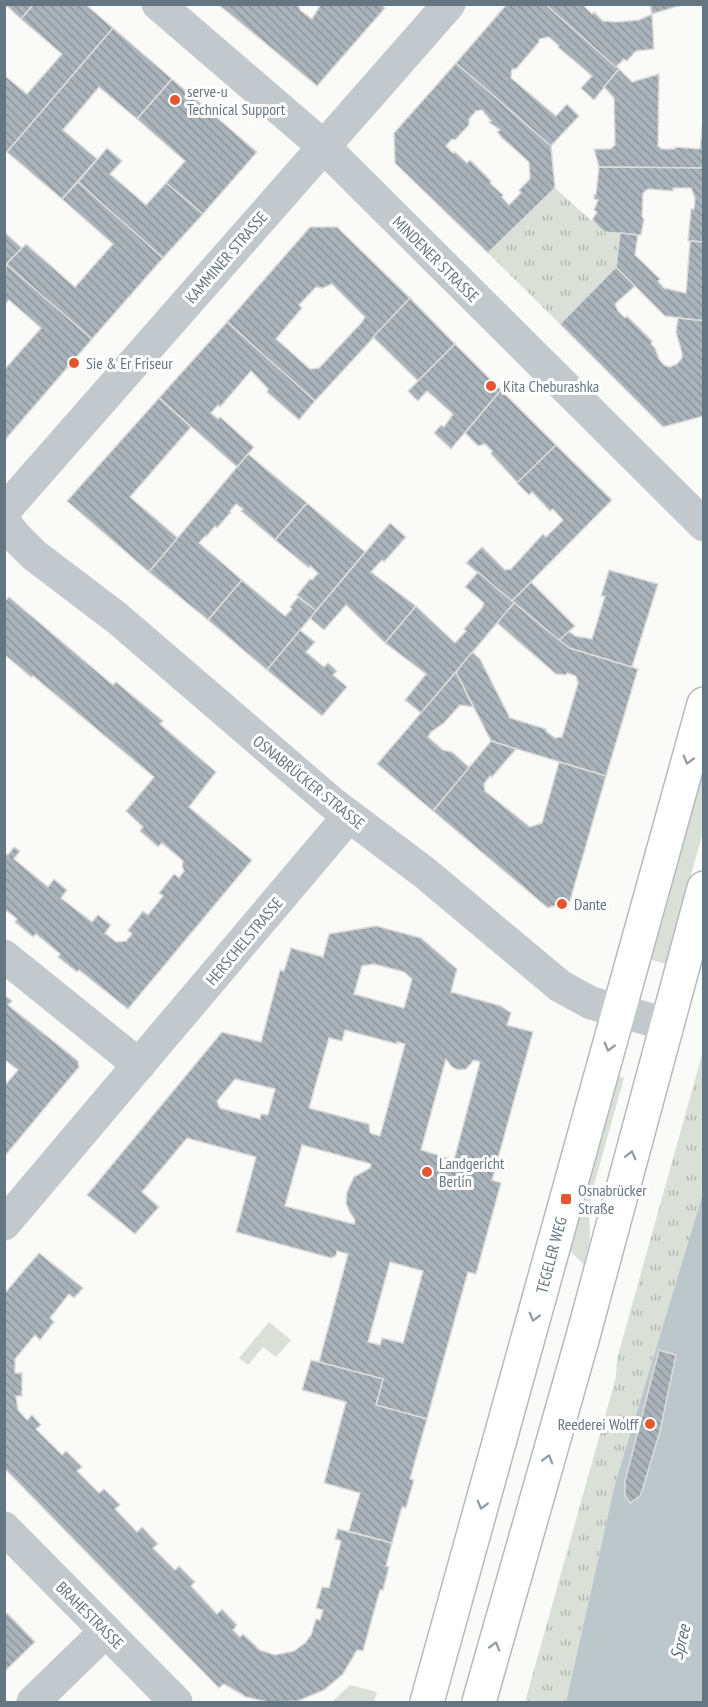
<svg xmlns="http://www.w3.org/2000/svg" width="708" height="1707" viewBox="0 0 708 1707" font-family="'PT Sans Narrow',sans-serif">
<style>
.grass{fill:#dadfd7}
.park{fill:url(#park-tufts)}
.water{fill:#bbc7cb}
.building{fill:url(#building-back-hatch);stroke:#dcdcda;stroke-width:1.5;fill-rule:evenodd}
.lines{fill:none;stroke-linecap:round;stroke-linejoin:round}
.major-casing{stroke:#b5babe;stroke-width:36}
.minor{stroke:#c3c8cc;stroke-width:33}
.major{stroke:#fff;stroke-width:33}
.oneway{stroke:#939fa8}
.poi-dot{fill:#e4572e;stroke:#fff;stroke-width:2}
.labels{text-anchor:middle;dominant-baseline:central;stroke-width:6;stroke-linejoin:round;paint-order:stroke}
.poi-label{font-size:16px;fill:#657683;stroke:#fff;text-anchor:start}
.street-label{font-size:16px;fill:#657683;stroke:#fff}
.water-label{font-size:18px;font-style:italic;fill:#60757c;stroke:#fff}
</style>
<defs>
<pattern id="park-tufts" width="24" height="20" patternUnits="userSpaceOnUse" patternTransform="scale(1.5)"><rect width="24" height="20" fill="#dadfd7"/><path d="M3 7l-1-3M5 7V3M7 7l1-3M15 17l-1-3M17 17v-4M19 17l1-3" fill="none" stroke="#b4b9b4"/></pattern>
<pattern id="building-back-hatch" width="6" height="6" patternUnits="userSpaceOnUse" patternTransform="scale(1.5)"><rect width="6" height="6" fill="#aab3b9"/><path d="M-1 5l2 2M0 0l6 6M5-1l2 2" fill="none" stroke="#8e969c"/></pattern>
</defs>
<rect width="100%" height="100%" fill="#fafaf8"/>
<g class="grass">
<polygon points="703,749 703,832 666,964 645,958"/>
<polygon points="614,1075 624,1078 592,1192 589,1210 590,1239 584,1265 568,1249"/>
<polygon points="269,1322 291,1340 276,1357 263,1347 248,1365 239,1358"/>
<polygon points="350,1685 377,1692 374,1702 332,1702"/>
</g>
<g class="park">
<polygon points="555,188 604,232 620,233 616,267 560,324 488,253"/>
<polygon points="703,1051 703,1193 615,1484 566,1702 525,1702 616,1377 617,1359"/>
</g>
<polygon class="water" points="703,1193 703,1702 566,1702 615,1484"/>
<g class="building">
<polygon points="5,4 34,4 21,19"/>
<polygon points="34,4 85,4 113,28 7,152 4,149 4,75 27,94 62,54 21,19"/>
<polygon points="218,4 298,4 300,10 312,19 321,4 380,4 385,8 317,86"/>
<polygon points="507,4 545,4 619,69 594,100 581,88 592,76 558,47 559,46 549,37 539,39 539,42 516,69 512,69 511,78 556,116 567,104 579,116 551,146 456,63"/>
<polygon points="545,4 582,4 592,14 594,12 603,21 616,22 639,20 652,14 654,49 636,51 627,61 624,59 616,67"/>
<polygon points="650,4 685,4 652,14"/>
<polygon points="113,28 172,79 137,119 99,87 63,130 97,159 62,199 7,152"/>
<path d="M456,63L551,146L555,188L488,253L395,163L394,133ZM482,110L491,121L489,122L500,130L497,132L502,138L529,162L530,179L519,190L521,193L509,205L502,197L503,195L490,183L491,181L470,160L467,163L455,152L453,153L446,146L452,139L455,140L469,125V119L476,111Z"/>
<polygon points="619,69 632,82 659,74 658,146 662,149 675,149 675,147 700,149 704,110 704,168 599,167 594,149 610,149 615,145 614,98 604,87"/>
<polygon points="172,79 257,152 203,214 166,183 185,161 137,119"/>
<polygon points="107,148 122,161 110,174 146,205 166,183 203,214 163,258 78,182"/>
<polygon points="599,167 704,168 704,242 688,241 691,209 694,209 695,198 691,188 673,188 673,191 648,189 643,193 642,217 644,219 641,235 604,232 592,220 597,212 594,210 598,200 594,199 594,195 596,194"/>
<polygon points="78,182 163,258 92,339 6,264 26,244 75,287 113,244 62,199"/>
<path d="M310,227H337L410,298L315,401L227,322ZM332,284L365,317L362,322L319,368L310,369L276,339L302,308L299,305L316,287L323,288Z"/>
<polygon points="4,232 22,248 4,266"/>
<polygon points="620,233 638,235 635,255 660,279 658,281 664,288 686,293 690,241 704,242 704,321 665,316 616,267"/>
<polygon points="6,264 92,339 4,441 4,370 41,328 9,300 4,305"/>
<polygon points="616,267 635,286 615,304 618,311 625,318 627,316 652,341 651,344 655,348 659,359 664,365 670,367 677,364 682,358 682,353 676,332 678,318 704,321 704,416 663,427 560,324"/>
<polygon points="410,298 455,344 418,381 373,337"/>
<polygon points="227,322 315,401 299,420 267,392 268,389 251,371 220,407 218,405 211,413 218,419 220,417 254,447 237,467 159,398"/>
<polygon points="455,344 501,390 451,449 434,433 441,425 444,427 453,414 427,391 418,401 408,391"/>
<polygon points="501,390 556,445 518,483 491,454 492,451 485,444 478,446 465,433"/>
<polygon points="159,398 191,427 130,497 178,538 149,572 67,501"/>
<polygon points="556,445 612,500 512,601 466,563 482,547 505,570 511,569 543,534 546,537 563,520 553,509 550,511 532,492 529,495 517,483"/>
<polygon points="248,454 307,503 275,540 241,511 243,509 236,504 230,511 231,512 217,528 215,526 206,537 205,536 199,543 242,580 208,620 149,572"/>
<polygon points="307,503 365,552 316,611 297,595 310,579 312,580 318,573 310,566 309,568 275,540"/>
<polygon points="390,523 406,537 384,562 382,560 371,572 416,606 385,643 346,605 324,630 310,618"/>
<polygon points="609,570 658,584 632,667 569,648 559,640 567,630 575,636 592,639 605,596 601,596"/>
<polygon points="478,572 514,603 421,713 405,700 426,674 385,643 416,606 455,643 466,631 464,629 482,608 484,603 465,587"/>
<polygon points="242,580 285,616 292,609 290,607 298,597 316,611 267,670 208,620"/>
<polygon points="531,582 575,626 559,640 512,601"/>
<polygon points="9,597 113,685 116,682 163,721 160,724 216,772 189,807 252,860 128,1009 79,970 77,972 58,957 60,954 36,934 33,937 15,922 17,919 4,909 4,852 8,855 14,847 20,851 14,859 48,887 54,879 67,890 61,898 92,922 98,915 111,925 105,933 116,942 126,941 132,934 128,930 143,911 148,915 163,896 159,893 174,874 179,878 184,871 182,866 183,861 162,843 158,847 140,831 143,827 126,811 154,777 33,676 31,677 4,654 4,602"/>
<polygon points="514,603 569,648 638,669 606,776 491,741 456,672 472,652 480,659 510,718 546,729 546,731 555,738 562,737 578,683 576,676 567,673 566,675 556,674 497,623"/>
<polygon points="300,630 315,642 306,652 324,667 328,663 337,671 333,675 347,687 322,716 267,670"/>
<polygon points="456,672 473,707 460,705 444,723 431,732 428,737 443,750 452,752 470,768 433,811 377,764"/>
<polygon points="491,741 516,749 492,777 490,776 484,784 485,791 530,827 542,823 559,762 606,776 570,901 548,908 433,811"/>
<path d="M376,926L421,938L457,969L451,992L501,1006L511,1013L507,1025L533,1032L492,1180L501,1183L476,1274L468,1272L427,1419L376,1405L383,1379L319,1362L348,1254L337,1251L336,1256L331,1258L236,1232L256,1157L187,1138L142,1192L159,1207L135,1234L87,1195L222,1032L261,1042L280,970L284,971L291,948L323,957L329,934ZM374,964L404,972L412,979L404,1008L354,994L362,966ZM345,1030L397,1044V1042L405,1044L380,1136L370,1133L369,1124L309,1108L329,1038L342,1041ZM446,1059L452,1067L458,1070L466,1069L474,1060L480,1062L454,1160L421,1150ZM235,1079L275,1089L268,1115L261,1114L260,1119L220,1108L217,1101ZM302,1145L371,1164L370,1168L354,1177L347,1192L346,1203L350,1213L355,1220L354,1224L285,1206ZM390,1262L423,1271L403,1343L382,1338L380,1345L368,1342Z"/>
<polygon points="4,995 12,1001 8,1005 78,1061 79,1067 4,1157 4,1086 18,1070 4,1059"/>
<polygon points="39,1253 83,1288 74,1298 69,1294 50,1318 54,1322 40,1340 35,1335 15,1359 15,1373 22,1373 22,1396 16,1396 18,1410 27,1420 32,1415 41,1425 36,1429 62,1455 66,1451 82,1467 77,1471 99,1493 104,1489 120,1505 115,1509 137,1532 142,1527 158,1544 153,1548 175,1570 179,1566 195,1582 191,1586 217,1614 222,1609 237,1625 233,1630 240,1637 243,1634 260,1650 275,1655 294,1651 305,1643 311,1635 316,1619 320,1620 323,1610 316,1608 322,1587 329,1588 341,1541 335,1539 338,1529 392,1543 386,1566 389,1567 383,1590 380,1590 363,1651 357,1650 343,1674 324,1690 298,1701 268,1702 246,1697 224,1684 219,1688 4,1468 4,1294"/>
<polygon points="659,1350 676,1355 660,1431 643,1488 640,1496 630,1503 625,1496 625,1481"/>
<polygon points="311,1360 383,1379 376,1405 427,1419 410,1479 414,1480 406,1508 402,1507 392,1543 349,1531 360,1493 324,1483 346,1402 302,1390"/>
<polygon points="7,1613 35,1642 4,1672 4,1616"/>
</g>
<g class="lines">
<g class="major-casing">
<g id="major">
<polyline points="427,1702 704,704"/>
<polyline points="479,1702 582,1340 704,888"/>
</g>
</g>
<g class="minor">
<polyline points="158,4 323,146 704,525"/>
<polyline points="4,511 449,4"/>
<polyline points="4,522 16,537 34,555 117,618 332,803 425,873 560,986 591,1003 666,1024"/>
<polyline points="4,956 139,1065"/>
<polyline points="4,1224 349,816"/>
<polyline points="4,1528 176,1702"/>
<polyline points="33,1702 106,1631"/>
</g>
<use href="#major" class="major"/>
</g>
<defs><path id="oneway-chevron" d="M-2-3.5L2.5 0L-2 3.5" fill="none" stroke-width="1.6" stroke-linecap="round" stroke-linejoin="round" transform="scale(1.5)"/></defs>
<g class="oneway">
<use href="#oneway-chevron" transform="translate(688 760) rotate(106)"/>
<use href="#oneway-chevron" transform="translate(609 1047) rotate(105)"/>
<use href="#oneway-chevron" transform="translate(631 1155) rotate(-76)"/>
<use href="#oneway-chevron" transform="translate(534 1317) rotate(105)"/>
<use href="#oneway-chevron" transform="translate(548 1459) rotate(-74)"/>
<use href="#oneway-chevron" transform="translate(482 1505) rotate(105)"/>
<use href="#oneway-chevron" transform="translate(495 1646) rotate(-74)"/>
</g>
<g class="poi-dot">
<circle cx="175" cy="100" r="6"/>
<circle cx="74" cy="363" r="6"/>
<circle cx="491" cy="386" r="6"/>
<circle cx="562" cy="904" r="6"/>
<circle cx="427" cy="1172" r="6"/>
<rect x="560" y="1193" width="12" height="12" rx="3"/>
<circle cx="650" cy="1424" r="6"/>
</g>
<g class="labels">
<g class="poi-label">
<text x="187" y="91">serve-u<tspan x="187" dy="18">Technical Support</tspan></text>
<text x="86" y="363">Sie &amp; Er Friseur</text>
<text x="503" y="386">Kita Cheburashka</text>
<text x="574" y="904">Dante</text>
<text x="439" y="1163">Landgericht<tspan x="439" dy="18">Berlin</tspan></text>
<text x="578" y="1190">Osnabrücker<tspan x="578" dy="18">Straße</tspan></text>
<text x="638" y="1424" text-anchor="end">Reederei Wolff</text>
</g>
<g class="street-label">
<text transform="translate(226 257) rotate(-49)">KAMMINER STRASSE</text>
<text transform="translate(436 259) rotate(45)">MINDENER STRASSE</text>
<text transform="translate(309 782) rotate(39)">OSNABRÜCKER STRASSE</text>
<text transform="translate(244 941) rotate(-50)">HERSCHELSTRASSE</text>
<text transform="translate(551 1255) rotate(-75)">TEGELER WEG</text>
<text transform="translate(90 1615) rotate(45)">BRAHESTRASSE</text>
</g>
<g class="water-label">
<text transform="translate(680 1642) rotate(-76)">Spree</text>
</g>
</g>
<rect width="708" height="1707" fill="none" stroke="#657683" stroke-width="12"/>
</svg>
